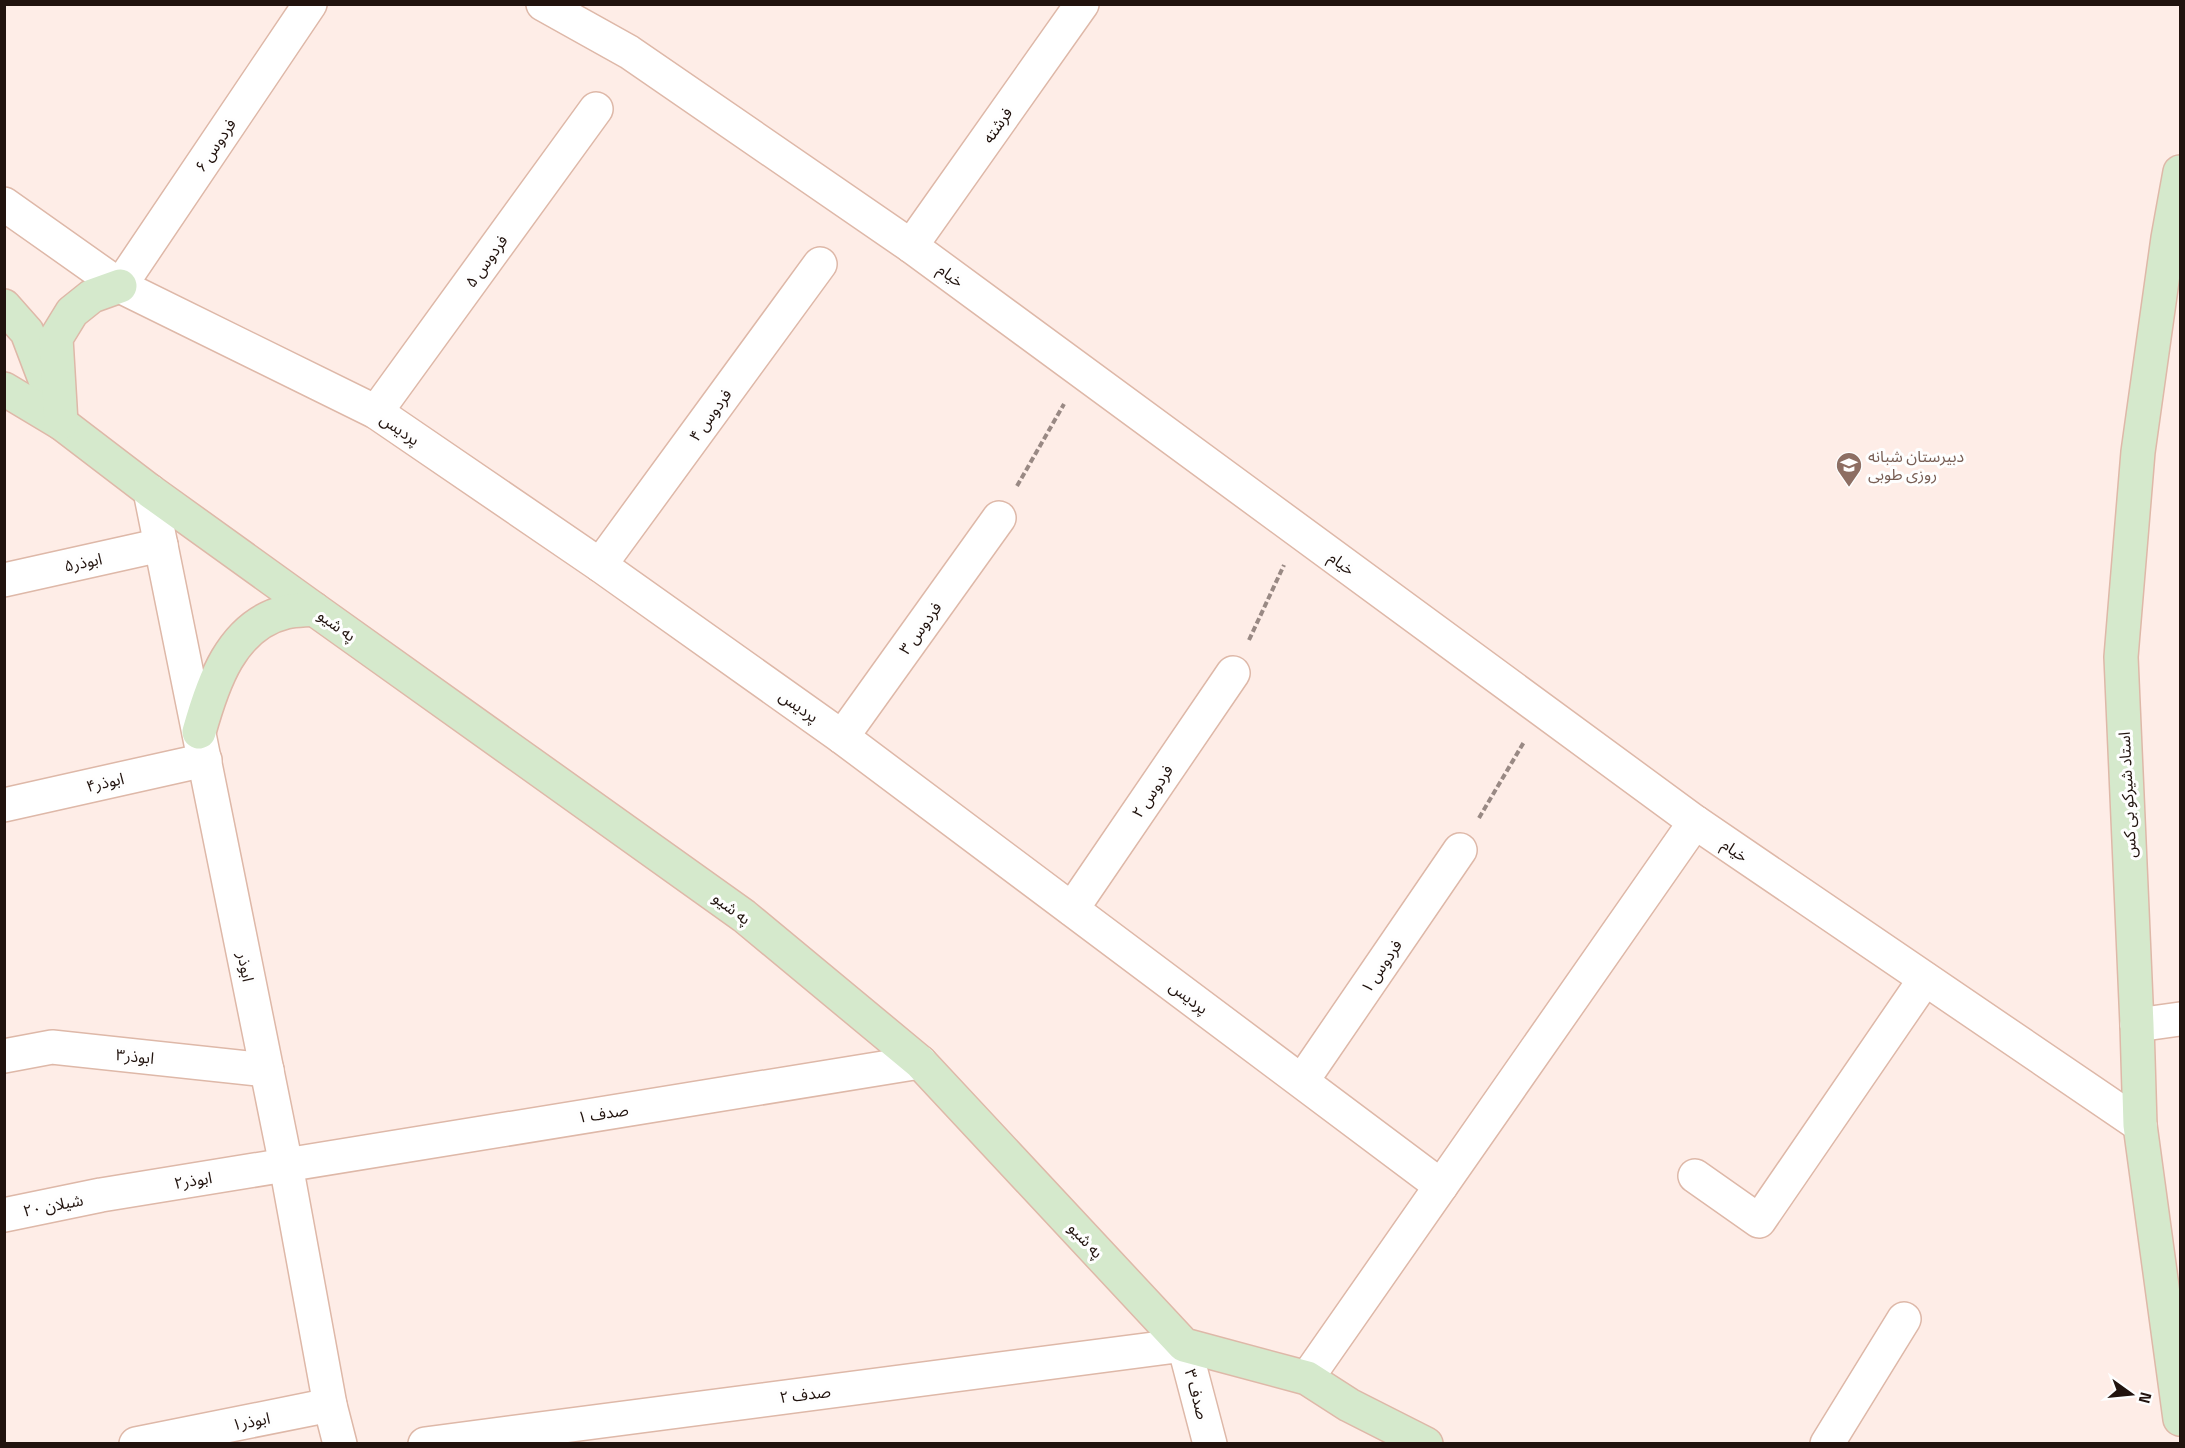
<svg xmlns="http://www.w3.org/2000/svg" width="2185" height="1448" viewBox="0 0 2185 1448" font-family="'Titillium Web','Noto Sans Arabic',sans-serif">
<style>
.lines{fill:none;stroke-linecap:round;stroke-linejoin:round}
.street-casing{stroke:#deb8a8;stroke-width:36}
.secondary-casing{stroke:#deb8a8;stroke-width:36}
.path{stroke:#998984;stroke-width:4;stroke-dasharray:6 3;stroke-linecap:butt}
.street{stroke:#fff;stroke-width:33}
.secondary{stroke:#d5e9cc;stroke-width:33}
.labels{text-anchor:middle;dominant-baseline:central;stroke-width:6;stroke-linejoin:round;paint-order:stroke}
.street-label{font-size:16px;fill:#21130e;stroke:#fefefe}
.education-label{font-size:16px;fill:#785e54;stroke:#fefefe;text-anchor:start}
</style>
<rect width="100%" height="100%" fill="#feede7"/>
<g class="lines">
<g class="street-casing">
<g id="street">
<polyline points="543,4 629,52 911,246 1695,822 2140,1125"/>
<polyline points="4,204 120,286 376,412 600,565 842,737 1441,1186"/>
<polyline points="911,246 1082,4"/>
<polyline points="120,286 310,4"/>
<polyline points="376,412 596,109"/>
<polyline points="150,491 286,1165 330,1405 340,1444"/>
<polyline points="600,565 820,264"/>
<polyline points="4,580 161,545"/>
<polyline points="842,737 999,518"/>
<polyline points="4,805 205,760"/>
<polyline points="1072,909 1233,673"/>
<polyline points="2137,1025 2180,1019"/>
<polyline points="4,1056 52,1047 267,1070"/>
<polyline points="1302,1081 1460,850"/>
<polyline points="1695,1176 1759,1221 1925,979"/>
<polyline points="4,1215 101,1195 920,1062"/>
<polyline points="1307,1378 1695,822"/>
<polyline points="136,1444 330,1405"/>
<polyline points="425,1444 1184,1345 1210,1444"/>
<polyline points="1827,1444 1904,1319"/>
</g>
</g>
<g class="secondary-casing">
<g id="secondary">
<polyline points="2180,172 2168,238 2138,452 2121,657 2137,1025 2140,1125 2180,1419"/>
<polyline points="4,306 27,332 49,390"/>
<polyline points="4,389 61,423 150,491 314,609 744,916 920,1062 1184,1345 1307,1378 1349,1405 1426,1444"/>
<polyline points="61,423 56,338 72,312 92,296 120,286"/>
<path d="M199,732C212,685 231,625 286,612C295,610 305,610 314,609"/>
</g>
</g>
<g class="path">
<polyline points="1017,486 1064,404"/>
<polyline points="1249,640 1284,565"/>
<polyline points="1479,818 1524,742"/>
</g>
<use href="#street" class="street"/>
<use href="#secondary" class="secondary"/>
</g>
<defs>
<g id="school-pin" transform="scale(1.35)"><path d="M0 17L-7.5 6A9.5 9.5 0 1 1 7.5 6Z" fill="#8d6e63" stroke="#fefefe"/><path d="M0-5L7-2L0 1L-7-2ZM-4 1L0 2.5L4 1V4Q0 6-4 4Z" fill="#fff"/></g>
</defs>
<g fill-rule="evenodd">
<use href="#school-pin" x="1849" y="465"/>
</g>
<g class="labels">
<g class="street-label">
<text transform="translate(997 125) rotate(-55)">فرشته</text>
<text transform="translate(215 145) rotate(-56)">فردوس ۶</text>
<text transform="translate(486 261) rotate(-54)">فردوس ۵</text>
<text transform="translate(951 275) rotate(36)">خیام</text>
<text transform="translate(710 415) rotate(-54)">فردوس ۴</text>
<text transform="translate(400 429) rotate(34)">پردیس</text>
<text transform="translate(83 562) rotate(-12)">ابوذر۵</text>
<text transform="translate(1342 563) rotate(36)">خیام</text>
<text transform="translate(337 625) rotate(36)">په شیو</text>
<text transform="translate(920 628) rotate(-54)">فردوس ۳</text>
<text transform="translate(799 706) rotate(35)">پردیس</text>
<text transform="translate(105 782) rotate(-13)">ابوذر۴</text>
<text transform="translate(1152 791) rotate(-56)">فردوس ۲</text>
<text transform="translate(2127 795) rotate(-93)">استاد شیرکو بی کس</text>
<text transform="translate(1735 850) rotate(34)">خیام</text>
<text transform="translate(732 908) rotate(37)">په شیو</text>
<text transform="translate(1381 966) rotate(-56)">فردوس ۱</text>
<text transform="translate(246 967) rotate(79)">ابوذر</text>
<text transform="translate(1189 997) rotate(37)">پردیس</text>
<text transform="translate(135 1056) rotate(6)">ابوذر۳</text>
<text transform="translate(603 1113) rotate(-9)">صدف ۱</text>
<text transform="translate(193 1180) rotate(-9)">ابوذر۲</text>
<text transform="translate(53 1205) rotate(-11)">شیلان ۲۰</text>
<text transform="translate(1086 1240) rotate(47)">په شیو</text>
<text transform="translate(805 1394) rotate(-7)">صدف ۲</text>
<text transform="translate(1197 1394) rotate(75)">صدف ۳</text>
<text transform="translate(251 1421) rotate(-11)">ابوذر۱</text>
</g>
<g class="education-label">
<text x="1868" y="456">دبیرستان شبانه<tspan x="1868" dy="18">روزی طوبی</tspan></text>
</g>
</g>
<rect width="2185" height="1448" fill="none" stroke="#21130e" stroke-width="12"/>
<g transform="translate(2131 1394) rotate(105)" stroke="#fefefe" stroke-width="4.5" paint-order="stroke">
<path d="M0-4.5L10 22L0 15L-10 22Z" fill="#21130e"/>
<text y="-9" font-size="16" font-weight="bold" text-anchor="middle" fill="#21130e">N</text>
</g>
</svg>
